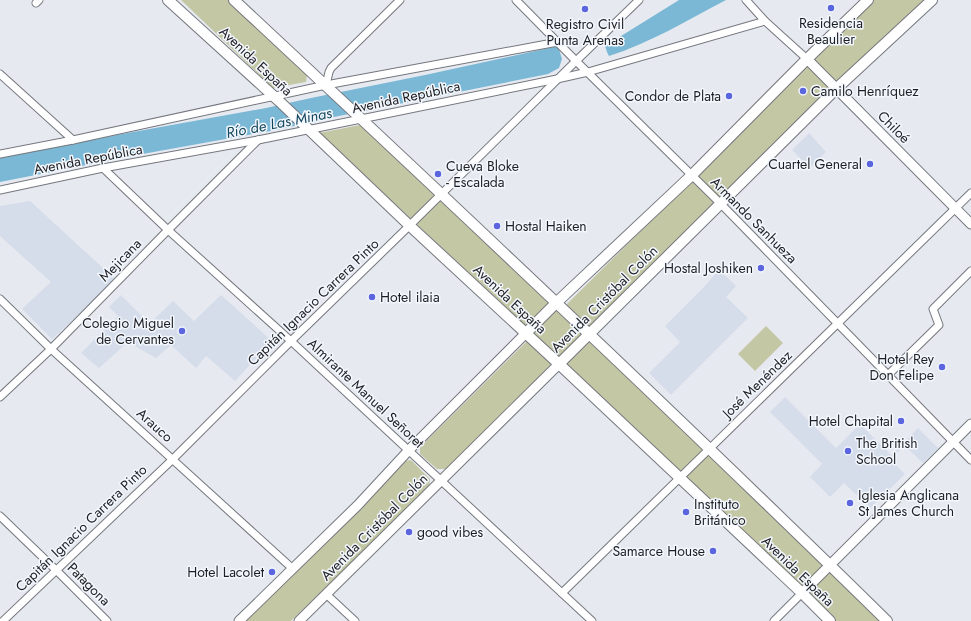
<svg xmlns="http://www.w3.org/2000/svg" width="971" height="621" viewBox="0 0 971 621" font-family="Jost,sans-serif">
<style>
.built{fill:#d5ddea}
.green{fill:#c4c7a4}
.water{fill:#7ab8d5}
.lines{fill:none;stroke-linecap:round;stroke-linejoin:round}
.minor-casing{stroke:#74777d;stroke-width:9}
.tertiary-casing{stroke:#74777d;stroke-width:11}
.secondary-casing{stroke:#74777d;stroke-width:12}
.minor{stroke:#fff;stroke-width:7}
.tertiary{stroke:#fff;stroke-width:9}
.secondary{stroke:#fff;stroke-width:10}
.poi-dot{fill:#5b65dd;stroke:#f3f7fe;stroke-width:1.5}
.labels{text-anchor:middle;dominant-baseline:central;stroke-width:3;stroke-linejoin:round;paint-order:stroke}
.poi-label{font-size:14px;fill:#1e1f22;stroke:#f3f7fe;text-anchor:start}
.street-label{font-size:14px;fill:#1e1f22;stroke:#f3f7fe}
.water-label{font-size:15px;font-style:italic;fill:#14475c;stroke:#f3f7fe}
</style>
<rect width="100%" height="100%" fill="#e6e9f0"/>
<g class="built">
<polygon points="809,133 826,152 810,168 792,150"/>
<polygon points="30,201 116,280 52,339 22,309 51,282 0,236 0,206"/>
<polygon points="719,270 736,286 726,297 748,318 671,395 649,373 680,342 665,326 703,288"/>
<polygon points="121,295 141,315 151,322 173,301 194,321 221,295 272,341 235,381 206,356 196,368 171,345 156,358 128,342 99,368 81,353 118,316 109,307"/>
<polygon points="785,397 836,448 860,424 891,455 918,428 938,448 923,463 904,445 891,460 905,474 870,508 844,483 830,497 810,477 822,464 770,412"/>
</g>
<g class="green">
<polygon points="181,0 230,0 307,75 306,82 273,88"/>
<polygon points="874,0 929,0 591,329 566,305"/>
<polygon points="360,125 556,309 587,339 708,453 881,621 834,621 560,358 319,133"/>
<polygon points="766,326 783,343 755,371 738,354"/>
<polygon points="526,342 530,342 552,360 550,366 446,469 437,469 420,454 420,447"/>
<polygon points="411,460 430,479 429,487 291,621 244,621 405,461"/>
</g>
<g class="water">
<path d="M679,0H726C688,20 650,43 609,56L607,52L605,46Z"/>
<polygon points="558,46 562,59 559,68 548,74 329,118 281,129 137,155 0,182 0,158 122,134 266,108 311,98 425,75"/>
</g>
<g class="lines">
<g class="minor-casing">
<g id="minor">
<polyline points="516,0 576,61 720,203 971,460"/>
<polyline points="746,0 765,21 807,59"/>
<polyline points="36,3 39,0"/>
<polyline points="0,74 73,140"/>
<polyline points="326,85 329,72 331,68 400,0"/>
<polyline points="0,154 73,140 326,85 558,42"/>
<polyline points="103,168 168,230 291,341 592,621"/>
<polyline points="0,190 103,168 258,140 557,79 588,72 765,21"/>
<polyline points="0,299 51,349 293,569"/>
<polyline points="888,375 939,325 933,309 971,271"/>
<polyline points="0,397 51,349 168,230 258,140"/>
<polyline points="0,516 56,570 107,621"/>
<polyline points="562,593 971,193"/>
<polyline points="326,594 355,621"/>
<polyline points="3,621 173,459 291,341 404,231 576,61 639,0"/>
<polyline points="774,621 802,593"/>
</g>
</g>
<g class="tertiary-casing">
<g id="tertiary">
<polyline points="807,59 971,224"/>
<polyline points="802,593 971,424"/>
<polyline points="239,621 358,505 409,450 526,333"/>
<polyline points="299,621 559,364"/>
</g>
</g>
<g class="secondary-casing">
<g id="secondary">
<polyline points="168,0 279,101 410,226 559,364 802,593 830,621"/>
<path d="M234,0C454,205 673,411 887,621"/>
<polyline points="526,333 557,302 692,175 807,59 868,0"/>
<polyline points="559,364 836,89 932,0"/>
</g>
</g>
<use href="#minor" class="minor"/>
<use href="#tertiary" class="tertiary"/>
<use href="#secondary" class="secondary"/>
</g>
<g class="poi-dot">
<circle cx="831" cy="8" r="4"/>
<circle cx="585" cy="9" r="4"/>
<circle cx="803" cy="91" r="4"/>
<circle cx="729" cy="96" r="4"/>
<circle cx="870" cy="164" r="4"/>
<circle cx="438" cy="174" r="4"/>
<circle cx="497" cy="226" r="4"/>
<circle cx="761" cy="268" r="4"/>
<circle cx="372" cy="297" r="4"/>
<circle cx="182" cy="331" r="4"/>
<circle cx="942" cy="367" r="4"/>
<circle cx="901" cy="421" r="4"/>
<circle cx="848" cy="451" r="4"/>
<circle cx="850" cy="503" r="4"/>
<circle cx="686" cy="512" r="4"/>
<circle cx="409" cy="532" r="4"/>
<circle cx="713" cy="551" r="4"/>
<circle cx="272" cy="572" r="4"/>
</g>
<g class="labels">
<g class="poi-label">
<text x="831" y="23" text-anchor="middle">Residencia<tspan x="831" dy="16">Beaulier</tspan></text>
<text x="585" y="24" text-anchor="middle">Registro Civil<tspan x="585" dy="16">Punta Arenas</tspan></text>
<text x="811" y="91">Camilo Henríquez</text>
<text x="721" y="96" text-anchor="end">Condor de Plata</text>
<text x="862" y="164" text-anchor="end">Cuartel General</text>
<text x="446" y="166">Cueva Bloke<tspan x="446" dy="16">- Escalada</tspan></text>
<text x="505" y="226">Hostal Haiken</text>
<text x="753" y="268" text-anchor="end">Hostal Joshiken</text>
<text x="380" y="297">Hotel ilaia</text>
<text x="174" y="323" text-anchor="end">Colegio Miguel<tspan x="174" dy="16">de Cervantes</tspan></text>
<text x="934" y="359" text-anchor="end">Hotel Rey<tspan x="934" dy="16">Don Felipe</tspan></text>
<text x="893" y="421" text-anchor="end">Hotel Chapital</text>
<text x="856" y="443">The British<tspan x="856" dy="16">School</tspan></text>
<text x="858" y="495">Iglesia Anglicana<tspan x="858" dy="16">St James Church</tspan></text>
<text x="694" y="504">Instituto<tspan x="694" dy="16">Británico</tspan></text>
<text x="417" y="532">good vibes</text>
<text x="705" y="551" text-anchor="end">Samarce House</text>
<text x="264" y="572" text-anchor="end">Hotel Lacolet</text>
</g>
<g class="street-label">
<text transform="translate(256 61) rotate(43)">Avenida España</text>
<text transform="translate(406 97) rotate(-12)">Avenida República</text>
<text transform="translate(894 127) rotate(45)">Chiloé</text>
<text transform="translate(88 159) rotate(-11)">Avenida República</text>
<text transform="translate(754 220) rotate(45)">Armando Sanhueza</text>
<text transform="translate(120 260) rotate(-46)">Mejicana</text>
<text transform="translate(510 299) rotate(43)">Avenida España</text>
<text transform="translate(604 299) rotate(-45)">Avenida Cristóbal Colón</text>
<text transform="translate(313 302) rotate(-44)">Capitán Ignacio Carrera Pinto</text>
<text transform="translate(757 384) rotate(-44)">José Menéndez</text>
<text transform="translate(366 393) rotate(43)">Almirante Manuel Señoret</text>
<text transform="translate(155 425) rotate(42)">Arauco</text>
<text transform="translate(374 527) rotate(-45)">Avenida Cristóbal Colón</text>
<text transform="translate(81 528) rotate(-44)">Capitán Ignacio Carrera Pinto</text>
<text transform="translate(798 571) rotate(44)">Avenida España</text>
<text transform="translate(89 584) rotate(45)">Patagona</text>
</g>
<g class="water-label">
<text transform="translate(279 123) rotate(-11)">Río de Las Minas</text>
</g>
</g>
</svg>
